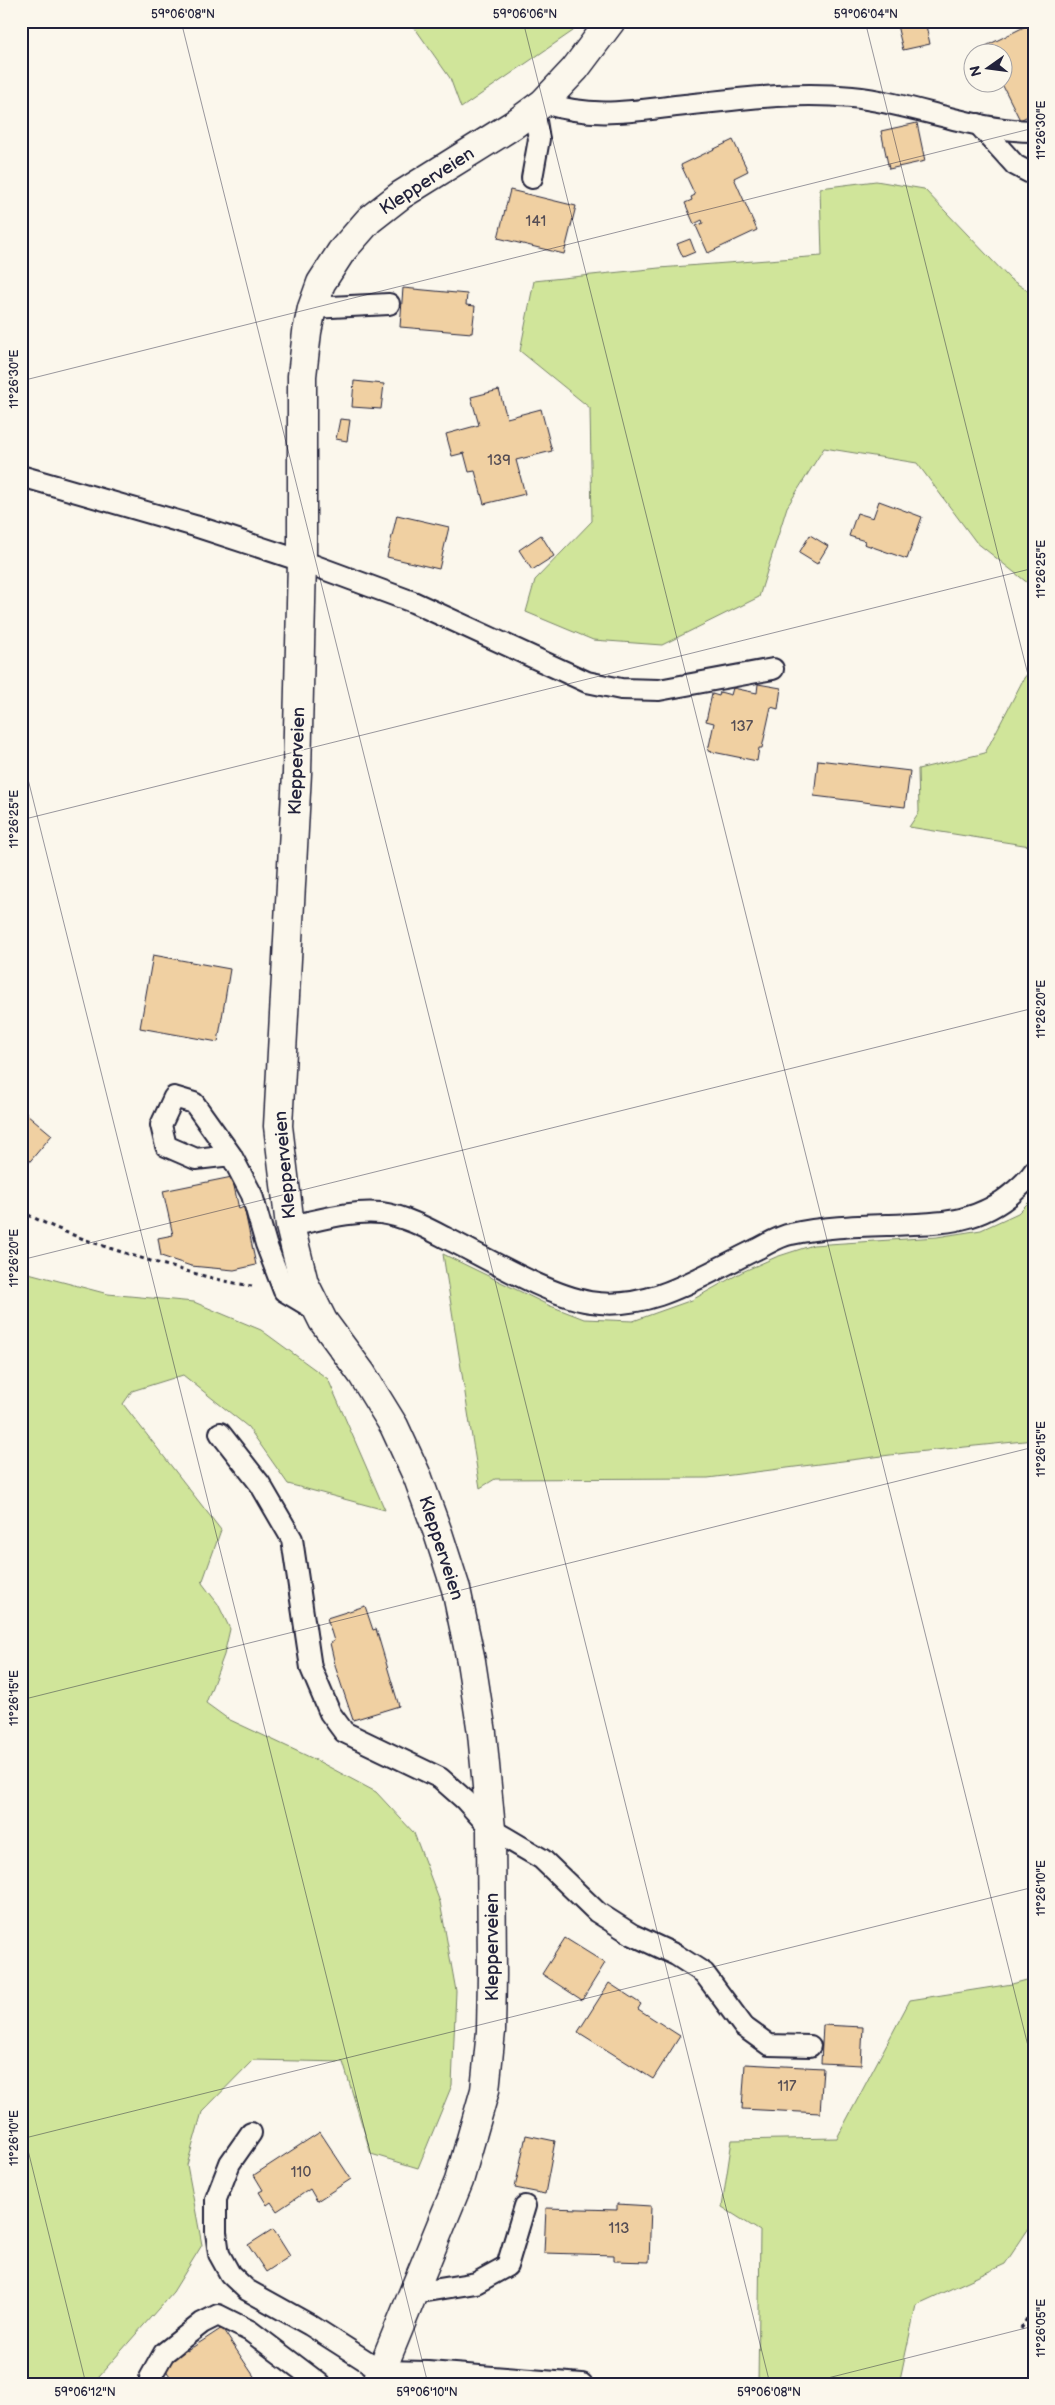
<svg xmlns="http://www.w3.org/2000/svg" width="1055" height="2405" viewBox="0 0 1055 2405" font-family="'Balsamiq Sans',sans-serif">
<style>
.green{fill:#d0e59a;stroke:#79846a}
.building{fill:#f0d0a2;stroke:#22223b}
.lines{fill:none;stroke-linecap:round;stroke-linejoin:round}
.service-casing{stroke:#22223b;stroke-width:24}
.minor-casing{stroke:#22223b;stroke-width:31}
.path{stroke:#22223b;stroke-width:3;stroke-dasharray:4 4;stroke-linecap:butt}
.service{stroke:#fbf7ec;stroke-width:20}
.minor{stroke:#fbf7ec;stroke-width:28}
.ticks{fill:none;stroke:#22223b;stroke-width:1;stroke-opacity:0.45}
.labels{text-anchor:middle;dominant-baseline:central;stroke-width:4;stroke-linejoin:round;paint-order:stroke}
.number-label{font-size:15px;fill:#564e55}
.street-label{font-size:18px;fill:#22223b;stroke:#fbf7ec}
.neatline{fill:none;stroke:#22223b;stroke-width:2}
.ticks-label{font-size:12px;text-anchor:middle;fill:#22223b}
</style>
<rect width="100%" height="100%" fill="#fbf7ec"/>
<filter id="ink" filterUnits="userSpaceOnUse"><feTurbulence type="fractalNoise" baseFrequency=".02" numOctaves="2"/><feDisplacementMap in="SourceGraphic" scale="10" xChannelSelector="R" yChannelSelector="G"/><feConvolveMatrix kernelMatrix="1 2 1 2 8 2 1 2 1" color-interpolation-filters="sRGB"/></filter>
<g filter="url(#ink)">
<g class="green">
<polygon points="410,21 581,21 573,31 461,108 450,78"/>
<polygon points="876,181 924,189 1010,279 1034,295 1034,588 976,542 917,463 824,448 787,507 759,597 662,645 593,640 526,612 535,580 592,521 590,408 520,351 534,281 659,268 822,256 820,188"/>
<polygon points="1034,666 1034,854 1030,846 909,827 919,812 918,769 985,753 1024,678"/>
<polygon points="1034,1197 1034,1440 906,1453 708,1478 495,1479 480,1488 443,1254 548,1305 584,1319 633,1321 692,1300 742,1272 776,1257 813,1245 937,1237 981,1230 1018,1213"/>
<polygon points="21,1271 108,1294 194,1302 261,1330 328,1379 385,1510 288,1484 248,1427 183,1375 132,1391 123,1404 221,1530 202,1583 218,1604 230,1629 224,1655 206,1703 228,1719 316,1760 376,1792 414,1833 440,1902 456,1991 452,2085 418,2168 371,2154 343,2062 253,2060 202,2112 187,2165 202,2245 173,2292 92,2384 21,2384"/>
<polygon points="1034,1978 1034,2215 1029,2228 1005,2264 916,2305 899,2384 758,2384 760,2231 722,2207 732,2140 837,2138 910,2000 1012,1984"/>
</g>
<g class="building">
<polygon points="896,21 925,21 930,44 903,50"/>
<polygon points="1034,22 1034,113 1020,120 1001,82 1002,52 987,52 984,47"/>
<polygon points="917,123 925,161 889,169 881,131"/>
<polygon points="733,140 748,171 734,178 757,230 708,253 696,226 703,223 702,220 694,224 685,203 692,200 691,197 695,195 681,165"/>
<polygon points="510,190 576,206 564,254 498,238"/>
<polygon points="1034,235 1034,254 1029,237"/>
<polygon points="690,239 695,252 683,257 677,244"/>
<polygon points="403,288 467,294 466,305 475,306 472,333 400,327"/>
<polygon points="354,381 384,384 381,409 352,407"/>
<polygon points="499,390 507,418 541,409 552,451 516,460 525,494 484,504 475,471 469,472 464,453 452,456 446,434 479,425 471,397"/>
<polygon points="340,419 350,420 347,441 336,439"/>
<polygon points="879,501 922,517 907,559 864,544 865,541 849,536 857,513 873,518"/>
<polygon points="397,515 449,527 439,569 387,557"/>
<polygon points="541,535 554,556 532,570 519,550"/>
<polygon points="810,535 828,546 817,564 799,553"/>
<polygon points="758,684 781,688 778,709 771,707 762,748 759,748 757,761 708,751 714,723 706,721 712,694 719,696 720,692 731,695 733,688 757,693"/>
<polygon points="818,760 910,771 905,807 814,796"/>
<polygon points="153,955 230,969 218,1042 140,1028"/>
<polygon points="21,1109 52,1135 21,1172"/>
<polygon points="232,1177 239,1209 244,1207 256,1265 234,1270 191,1266 161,1256 158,1238 173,1235 163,1191"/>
<polygon points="365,1606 373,1630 376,1629 399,1706 353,1720 336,1669 330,1643 334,1641 327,1618"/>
<polygon points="565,1938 605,1963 582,2000 542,1974"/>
<polygon points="609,1983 641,2004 638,2009 680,2036 653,2079 578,2032"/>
<polygon points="823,2025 863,2027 861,2065 821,2063"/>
<polygon points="745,2064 823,2068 820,2113 742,2109"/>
<polygon points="320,2132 351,2179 317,2201 310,2189 277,2211 271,2202 267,2205 259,2192 263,2190 254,2175"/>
<polygon points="526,2135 555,2141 545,2194 515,2188"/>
<polygon points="617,2204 651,2206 649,2262 614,2261 614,2255 544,2253 546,2208 617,2210"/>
<polygon points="273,2229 290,2256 266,2272 248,2245"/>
<polygon points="222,2328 259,2384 221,2384 219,2380 214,2384 175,2384 162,2364 185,2348 187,2351"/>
</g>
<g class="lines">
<g class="service-casing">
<g id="service">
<path d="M543,103C596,119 631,111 685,105C739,99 797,91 852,97C913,103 972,131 1034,131"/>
<polyline points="978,124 1015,165 1034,175"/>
<polyline points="532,178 539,139 534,109"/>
<polyline points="312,308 389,304"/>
<polyline points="21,476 195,526 302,561 413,602 587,682 621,689 659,690 773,669"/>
<polyline points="231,1155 196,1159 166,1146 161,1125 174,1097 194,1103 231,1155 252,1195 266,1244 284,1291 319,1312"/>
<path d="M290,1226C320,1220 351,1210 381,1213C403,1216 425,1227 444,1237C485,1257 547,1295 590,1302C651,1312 702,1275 755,1250C766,1245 779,1236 791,1234C822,1227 855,1226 887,1225C935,1223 976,1226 1015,1191C1022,1185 1029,1179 1034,1171"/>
<polyline points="220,1433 260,1484 292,1539 311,1668 330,1713 344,1732 440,1778 465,1800 491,1829 542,1859 597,1912 633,1935 676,1955 704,1973 744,2027 769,2045 810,2046"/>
<polyline points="251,2133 230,2163 216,2199 216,2232 219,2254 230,2274 247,2290 310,2325 382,2371 428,2372 582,2384"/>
<polyline points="414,2293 476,2283 507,2266 525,2206"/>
<polyline points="150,2378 164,2353 202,2323 218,2315 250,2331 320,2384"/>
</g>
</g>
<g class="minor-casing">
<polyline id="minor" points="376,2384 459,2181 485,2090 491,2031 492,1975 491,1829 482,1733 471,1661 456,1589 438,1533 418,1478 394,1426 362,1374 323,1321 304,1283 290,1226 278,1126 297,773 302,561 302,376 307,332 312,308 321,283 341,252 369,220 401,195 513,125 543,103 575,69 611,21"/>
</g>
<g class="path">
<path d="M21,1211C63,1234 108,1248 154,1262C187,1271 218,1281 252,1286"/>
<polyline points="1021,2329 1034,2306"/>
</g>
<use href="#service" class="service"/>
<use href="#minor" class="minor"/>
</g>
</g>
<path class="ticks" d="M181,21L770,2384M523,21L1034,2070M865,21L1034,699M21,381L1034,128M21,751L428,2384M21,820L1034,568M21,1260L1034,1008M21,1700L1034,1447M21,2122L86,2384M21,2139L1034,1887M804,2384L1034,2326"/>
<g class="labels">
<g class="number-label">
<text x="536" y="221">141</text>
<text x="499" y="460">139</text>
<text x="742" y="726">137</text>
<text x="787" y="2086">117</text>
<text x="301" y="2172">110</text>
<text x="619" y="2228">113</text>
</g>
<g class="street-label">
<text transform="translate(427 181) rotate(-33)">Klepperveien</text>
<text transform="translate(297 761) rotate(-88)">Klepperveien</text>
<text transform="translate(285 1165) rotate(-95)">Klepperveien</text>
<text transform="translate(441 1548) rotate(72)">Klepperveien</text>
<text transform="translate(492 1947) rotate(-90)">Klepperveien</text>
</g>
</g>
<rect width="1055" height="2405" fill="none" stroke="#fbf7ec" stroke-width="55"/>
<g transform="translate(988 68) rotate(256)"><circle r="24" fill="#fbf7ec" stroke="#a4a2a5"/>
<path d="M0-4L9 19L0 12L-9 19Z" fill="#22223b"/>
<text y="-8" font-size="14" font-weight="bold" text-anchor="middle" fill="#22223b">N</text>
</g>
<rect x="28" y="28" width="1000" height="2350" class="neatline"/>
<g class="ticks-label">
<text x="183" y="18">59°06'08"N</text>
<text x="525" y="18">59°06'06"N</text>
<text x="866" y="18">59°06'04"N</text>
<text transform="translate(1041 130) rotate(-90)" y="4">11°26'30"E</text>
<text transform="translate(14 379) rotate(-90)" y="4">11°26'30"E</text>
<text transform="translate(1041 569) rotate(-90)" y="4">11°26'25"E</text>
<text transform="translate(14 819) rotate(-90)" y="4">11°26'25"E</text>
<text transform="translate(1041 1009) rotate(-90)" y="4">11°26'20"E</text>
<text transform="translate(14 1258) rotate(-90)" y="4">11°26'20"E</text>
<text transform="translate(1041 1449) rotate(-90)" y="4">11°26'15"E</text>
<text transform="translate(14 1698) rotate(-90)" y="4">11°26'15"E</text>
<text transform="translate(1041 1888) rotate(-90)" y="4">11°26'10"E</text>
<text transform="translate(14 2138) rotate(-90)" y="4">11°26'10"E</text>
<text transform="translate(1041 2328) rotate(-90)" y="4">11°26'05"E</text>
<text x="85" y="2396">59°06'12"N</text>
<text x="427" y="2396">59°06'10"N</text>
<text x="769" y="2396">59°06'08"N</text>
</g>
</svg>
